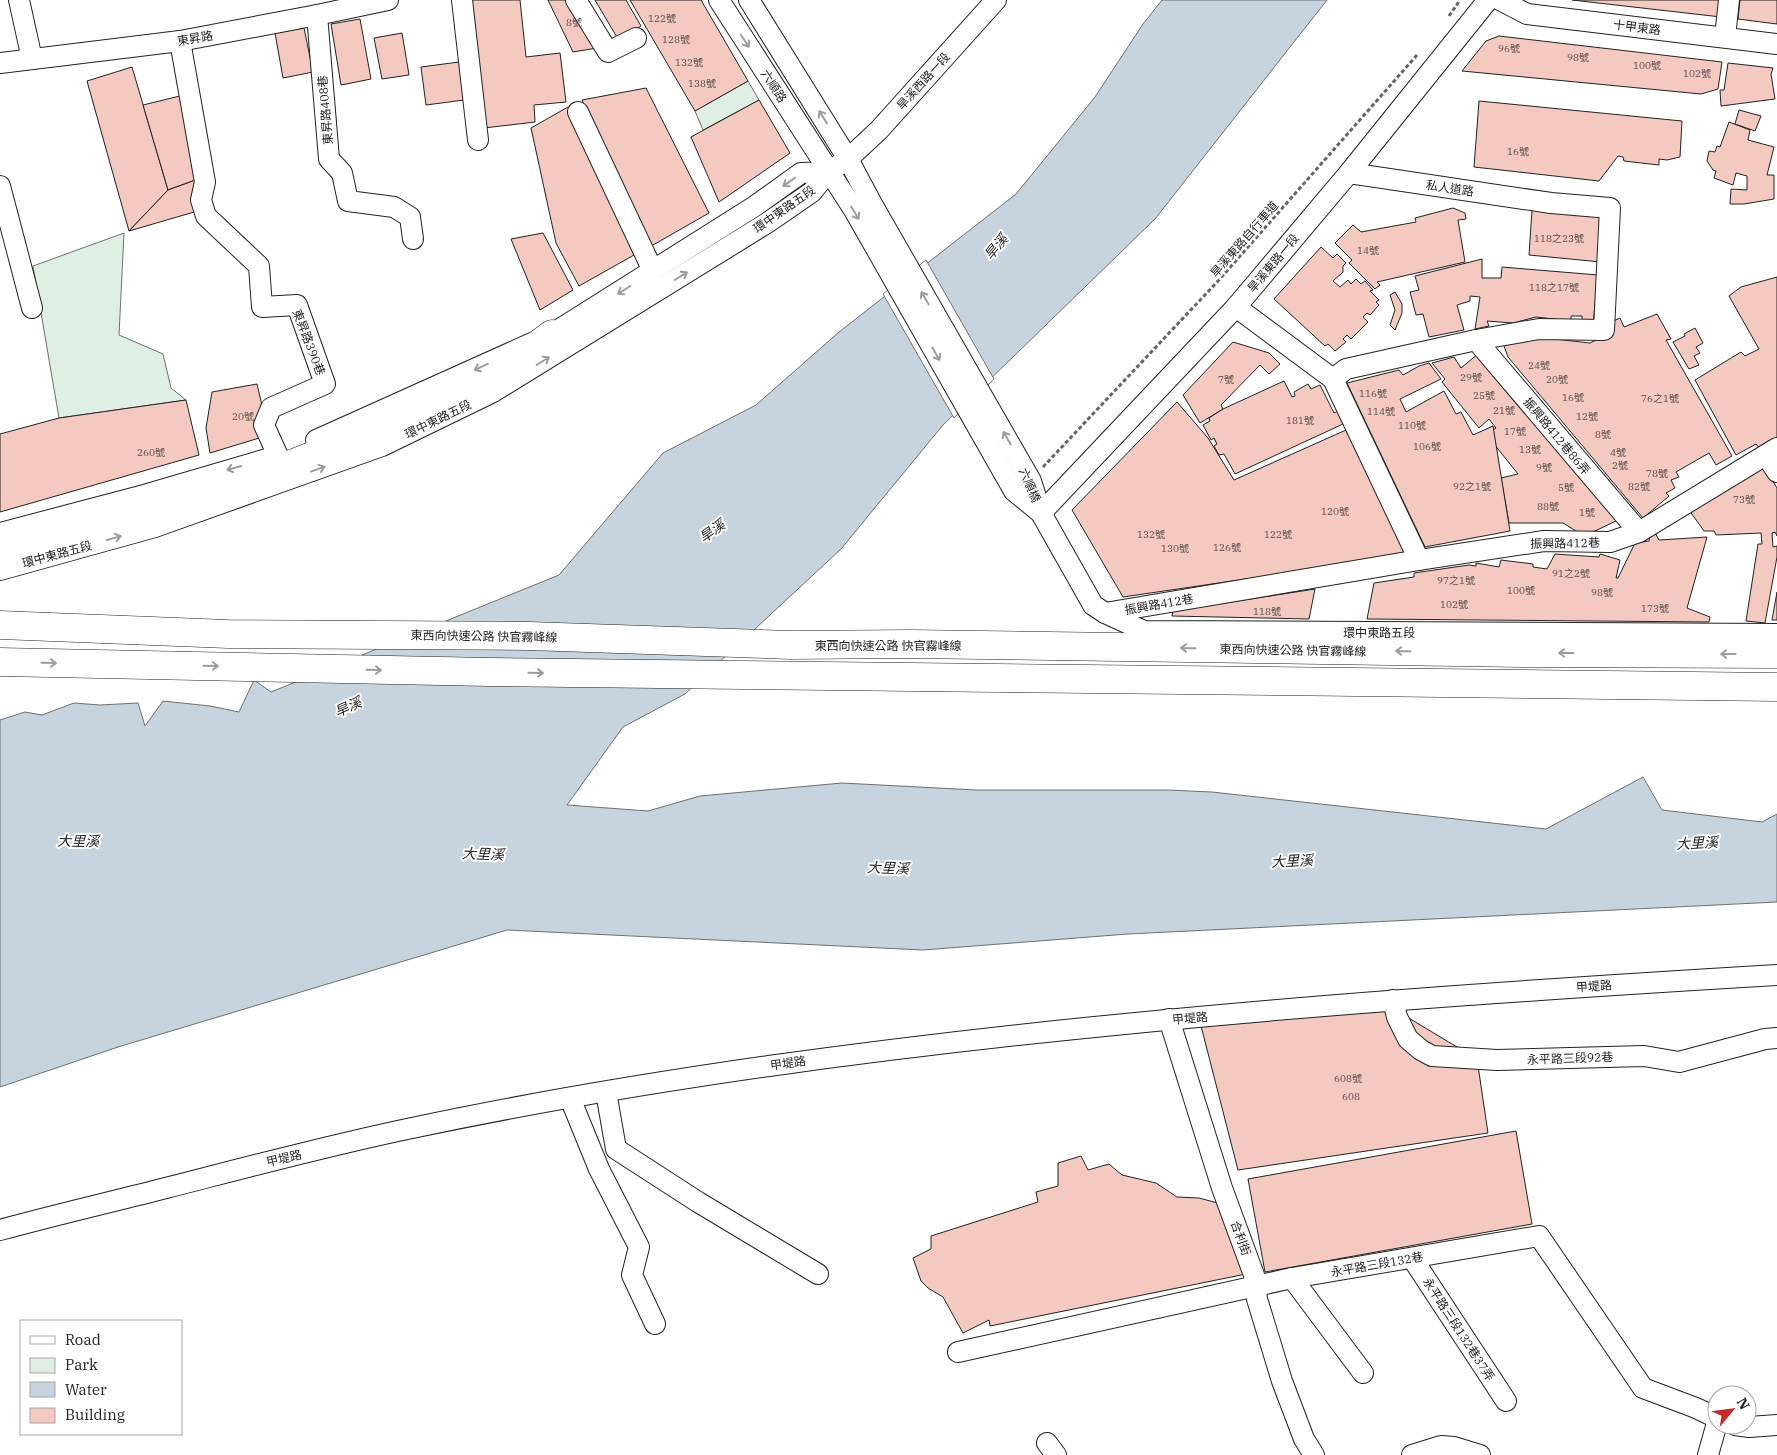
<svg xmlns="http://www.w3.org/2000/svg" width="1777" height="1455" viewBox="0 0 1777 1455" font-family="'IBM Plex Serif','Noto Sans TC',serif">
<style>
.green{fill:#e0efe3;stroke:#6f6f6f}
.water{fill:#c7d3dd;stroke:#6f6f6f}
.pier{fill:#fff;stroke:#6f6f6f}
.building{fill:#f3c9c0;stroke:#222}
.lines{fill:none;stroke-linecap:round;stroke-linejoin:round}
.minor-casing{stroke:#222;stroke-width:22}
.highway-casing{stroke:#222;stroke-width:29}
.path{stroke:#646464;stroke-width:3;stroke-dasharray:4 2.5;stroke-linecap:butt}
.minor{stroke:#fff;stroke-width:20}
.highway{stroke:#fff;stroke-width:28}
.oneway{stroke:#9c9c9c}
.labels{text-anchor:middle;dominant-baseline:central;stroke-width:4;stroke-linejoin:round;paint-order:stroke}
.number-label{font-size:10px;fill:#564c4a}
.street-label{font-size:12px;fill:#222;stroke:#fff}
.water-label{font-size:14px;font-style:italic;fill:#222;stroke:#fff}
</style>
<rect width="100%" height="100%" fill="#fff"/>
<g class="green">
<polygon points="748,81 759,100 703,130 695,111"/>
<polygon points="124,233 119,335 163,354 171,388 186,400 59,418 33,266"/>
</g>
<polygon class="water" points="1162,0 1327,0 1155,219 943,425 841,549 685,694 623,727 567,805 648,811 700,796 842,783 976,790 1168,790 1212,792 1546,829 1643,777 1662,810 1762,822 1777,814 1777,902 1128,934 923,950 507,930 118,1047 0,1087 0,720 25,712 42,715 74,703 100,705 138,703 145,726 163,701 210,706 239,712 254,680 271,692 559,575 663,453 756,405 839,332 1016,194 1095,97 1143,24"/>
<polygon class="pier" points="926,260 994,379 954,418 883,294"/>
<g class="building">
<polygon points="470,0 520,0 526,57 560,53 566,102 534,105 535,122 484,128"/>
<polygon points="548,0 576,0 603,47 573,52"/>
<polygon points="595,0 626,0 641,26 618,39"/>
<polygon points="630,0 701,0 748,81 695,111"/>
<polygon points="1572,0 1723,0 1721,17"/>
<polygon points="1740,0 1777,0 1777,24 1738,19"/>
<polygon points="360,19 371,79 341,85 331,24"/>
<polygon points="304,28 313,72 283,78 275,33"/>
<polygon points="402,33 409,75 382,79 374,38"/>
<polygon points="1499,36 1722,62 1718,89 1701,94 1462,71 1486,41"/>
<polygon points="459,62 464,100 426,105 421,67"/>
<polygon points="1728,63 1773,68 1771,74 1775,99 1721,106 1720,90 1724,90"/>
<polygon points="132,67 168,190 129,231 87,81"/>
<polygon points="646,88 709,213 646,249 582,100"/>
<polygon points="184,95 201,178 168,190 143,105"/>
<polygon points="759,100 790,153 719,202 691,137"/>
<polygon points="1479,101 1682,121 1680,157 1667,160 1659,159 1659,165 1624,161 1623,157 1618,156 1599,181 1474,167"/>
<polygon points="568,107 634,255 579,286 556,243 531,128"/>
<polygon points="1739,110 1761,116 1755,131 1735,124"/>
<polygon points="1729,122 1750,130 1748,140 1774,147 1767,175 1774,175 1774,199 1744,204 1730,204 1731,189 1747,190 1747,176 1736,173 1733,185 1714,178 1716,171 1713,170 1707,161 1709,151 1715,152 1717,146 1720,147"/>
<polygon points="201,178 201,210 129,231 168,190"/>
<polygon points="1453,208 1465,213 1466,219 1458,220 1465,262 1377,282 1380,285 1375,289 1349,263 1352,260 1335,243 1353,225 1361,232 1416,222 1415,218"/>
<polygon points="1532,210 1604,216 1601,262 1529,255"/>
<polygon points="543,233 573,290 540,310 511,239"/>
<polygon points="1321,247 1333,258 1337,254 1346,263 1343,266 1343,272 1333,281 1340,287 1348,280 1351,284 1356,279 1361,284 1365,281 1373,290 1370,291 1379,300 1376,302 1379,305 1370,315 1367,313 1363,317 1368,322 1351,339 1347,335 1343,339 1346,342 1335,351 1328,344 1325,346 1274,299"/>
<polygon points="1482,259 1482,278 1501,278 1502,267 1598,275 1593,324 1582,325 1582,316 1571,316 1571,321 1536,317 1513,323 1487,321 1489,326 1475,329 1480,297 1470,296 1470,301 1457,305 1464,330 1429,337 1423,314 1416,315 1410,292 1419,290 1415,276"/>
<polygon points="1777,277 1777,440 1760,449 1756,444 1736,455 1695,380 1741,352 1745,356 1759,349 1729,296 1741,287"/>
<polygon points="1395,292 1402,304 1402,313 1395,330 1390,325 1395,310 1390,295"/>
<polygon points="1657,314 1671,339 1666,340 1732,456 1716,465 1709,453 1676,472 1679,477 1671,480 1675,488 1666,493 1669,496 1643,518 1508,357 1503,343 1546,338 1590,343 1611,333 1609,323 1620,318 1624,327"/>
<polygon points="1695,328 1703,343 1696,347 1700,353 1694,356 1699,365 1689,369 1673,342 1685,336 1684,334"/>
<polygon points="1233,342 1269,353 1280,364 1269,374 1260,365 1221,405 1223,409 1200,423 1183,395"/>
<polygon points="1479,353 1620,519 1595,531 1581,534 1563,523 1509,523 1501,478 1518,474 1494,444 1493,430 1496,428 1489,419 1479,428 1442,382 1445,379 1432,363 1454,357 1461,368"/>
<polygon points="1429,363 1441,379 1400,399 1406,412 1444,391 1456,414 1461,412 1473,435 1493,426 1510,531 1425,547 1347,383 1399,370 1403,375 1419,366"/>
<polygon points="1284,381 1292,397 1295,396 1294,392 1308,384 1311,389 1320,385 1334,413 1338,411 1343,424 1235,474 1224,454 1219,455 1214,446 1217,444 1214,438 1211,440 1203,425 1210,421 1209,418 1223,409"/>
<polygon points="257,384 269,435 210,453 206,428 212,392"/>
<polygon points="186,400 199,455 0,512 0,434 59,418"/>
<polygon points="1177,402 1208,438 1234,480 1346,430 1407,552 1403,556 1123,597 1072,510"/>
<polygon points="1762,464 1777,488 1777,536 1775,532 1772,533 1773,547 1777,546 1777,557 1765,623 1746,621 1758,544 1762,544 1761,533 1716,535 1714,531 1704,531 1689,510"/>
<polygon points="1654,531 1659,540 1707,537 1687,608 1710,617 1709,622 1367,619 1374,583 1414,577 1414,573 1469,565 1476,566 1476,563 1499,567 1501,560 1533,564 1533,567 1547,569 1555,554 1599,557 1600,554 1620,560 1616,578 1618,578 1635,543 1649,541 1650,533"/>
<polygon points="1315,589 1309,619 1172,616 1173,611"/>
<polygon points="1777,592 1777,620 1772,620"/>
<polygon points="1392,1008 1477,1059 1488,1133 1238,1170 1201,1026"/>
<polygon points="1516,1131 1532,1224 1265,1272 1248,1179"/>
<polygon points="1081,1156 1088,1170 1109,1164 1122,1175 1156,1183 1177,1197 1199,1198 1229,1206 1251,1273 990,1326 989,1320 963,1333 943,1297 928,1288 921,1281 913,1258 931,1249 931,1236 1038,1202 1036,1192 1058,1186 1058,1163"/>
</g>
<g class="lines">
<g class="minor-casing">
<g id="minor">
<polyline points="19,0 32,59"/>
<polyline points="462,0 478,140"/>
<polyline points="576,0 608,52 636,38"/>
<polyline points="719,0 854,210 1014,491 1041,513"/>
<polyline points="749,0 848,159 872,204 1031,481 1041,513 1093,605 1105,613 1144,631 1777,634"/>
<polyline points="1500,0 1527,14 1777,44"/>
<polyline points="317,15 329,159 342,173 348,201 394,207 410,217 413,239"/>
<polyline points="1725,37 1729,0"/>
<polyline points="180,41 205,182 201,200 206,216 259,266 262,307 297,305 325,384 271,408 264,425 278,456"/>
<polyline points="0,63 180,41 317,15 388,0"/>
<polyline points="578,112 653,271"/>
<polyline points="0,186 32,308"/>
<polyline points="1236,307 1333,379 1419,560"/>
<polyline points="1476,340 1639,532"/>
<polyline points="1333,379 1346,369 1476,340 1539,329 1604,330 1610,208 1551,203 1349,173"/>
<polyline points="316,440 552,334 755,206 801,173 828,172 848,159 879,130 996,0"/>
<polyline points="1766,455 1777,472"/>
<polyline points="1041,513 1236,307 1349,173 1488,0"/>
<polyline points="0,533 137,497 277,456"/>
<polyline points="0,570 155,527 382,446 493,392 767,223 812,192 828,172"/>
<polyline points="1105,613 1419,560 1544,541 1610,542 1639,532 1777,448"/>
<polyline points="1393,1000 1397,1017 1408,1039 1421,1050 1432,1056 1497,1060 1644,1056 1679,1062 1765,1039 1777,1038"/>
<polyline points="1169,1019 1222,1188 1254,1275 1257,1299 1282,1381 1304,1439 1314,1455"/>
<polyline points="606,1092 616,1149 698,1202 818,1274"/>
<polyline points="570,1098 599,1169 639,1247 632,1275 655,1324"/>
<path d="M0,1230C55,1215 111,1202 166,1188C248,1167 330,1145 412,1128C530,1103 650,1083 769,1066C1103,1019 1440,995 1777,975"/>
<polyline points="1412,1258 1506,1401"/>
<polyline points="1292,1278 1363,1373"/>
<polyline points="958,1352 1292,1278 1539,1236 1643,1388 1696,1408 1717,1418"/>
<polyline points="1735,1425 1749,1427 1777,1425"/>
<polyline points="1047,1443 1056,1455"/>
<polyline points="1412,1455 1441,1446 1454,1447 1480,1455"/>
<polyline points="1708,1455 1717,1423"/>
</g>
</g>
<g class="highway-casing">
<g id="highway">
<polyline points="0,555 137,517 286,466 404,420 497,375 552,334"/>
<polyline points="0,625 228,634 529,636 790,645 911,644 1522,653 1777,654"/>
<polyline points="0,662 490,672 1777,687"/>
</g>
</g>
<g class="path">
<polyline points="1449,16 1460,0"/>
<polyline points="1043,467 1219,280 1417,55"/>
</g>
<use href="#minor" class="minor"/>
<use href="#highway" class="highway"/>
</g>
<defs><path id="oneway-shaft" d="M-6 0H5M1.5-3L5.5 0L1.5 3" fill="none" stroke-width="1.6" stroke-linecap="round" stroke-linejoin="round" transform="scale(1.25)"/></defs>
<g class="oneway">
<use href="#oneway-shaft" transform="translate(745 41) rotate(57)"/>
<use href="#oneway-shaft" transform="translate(823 117) rotate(-122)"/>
<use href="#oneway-shaft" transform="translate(789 182) rotate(145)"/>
<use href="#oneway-shaft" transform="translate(855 213) rotate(59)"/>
<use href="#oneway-shaft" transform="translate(681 276) rotate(-32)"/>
<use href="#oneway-shaft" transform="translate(624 290) rotate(148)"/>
<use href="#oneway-shaft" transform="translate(925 298) rotate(-120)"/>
<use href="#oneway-shaft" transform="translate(936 354) rotate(60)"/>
<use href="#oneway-shaft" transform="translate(543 361) rotate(-32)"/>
<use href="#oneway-shaft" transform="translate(481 367) rotate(156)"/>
<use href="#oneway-shaft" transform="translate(1007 438) rotate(-120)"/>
<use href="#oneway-shaft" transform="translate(234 468) rotate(164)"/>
<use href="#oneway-shaft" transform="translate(318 469) rotate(-20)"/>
<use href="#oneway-shaft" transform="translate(114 538) rotate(-15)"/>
<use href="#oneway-shaft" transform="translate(1188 648) rotate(-179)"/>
<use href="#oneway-shaft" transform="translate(1403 651) rotate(-179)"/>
<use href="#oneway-shaft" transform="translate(1566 653) rotate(-180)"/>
<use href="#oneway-shaft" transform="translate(1728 654) rotate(-180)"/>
<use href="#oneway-shaft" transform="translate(49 663) rotate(1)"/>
<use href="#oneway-shaft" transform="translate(211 666) rotate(1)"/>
<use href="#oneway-shaft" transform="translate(374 670) rotate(1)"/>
<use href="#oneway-shaft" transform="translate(536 673) rotate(1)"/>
</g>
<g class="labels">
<g class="number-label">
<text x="662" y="18">122號</text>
<text x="574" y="22">8號</text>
<text x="676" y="39">128號</text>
<text x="1509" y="48">96號</text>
<text x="1578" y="57">98號</text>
<text x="689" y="62">132號</text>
<text x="1647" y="65">100號</text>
<text x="1697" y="73">102號</text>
<text x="702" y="83">138號</text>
<text x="1518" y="151">16號</text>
<text x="1559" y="238">118之23號</text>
<text x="1368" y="250">14號</text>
<text x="1554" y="287">118之17號</text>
<text x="1539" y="365">24號</text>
<text x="1471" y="377">29號</text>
<text x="1226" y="379">7號</text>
<text x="1557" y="379">20號</text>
<text x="1373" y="393">116號</text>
<text x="1484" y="395">25號</text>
<text x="1573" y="397">16號</text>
<text x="1660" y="398">76之1號</text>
<text x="1504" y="410">21號</text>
<text x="1381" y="411">114號</text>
<text x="243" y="416">20號</text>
<text x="1587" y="416">12號</text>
<text x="1300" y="420">181號</text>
<text x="1412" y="425">110號</text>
<text x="1515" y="431">17號</text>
<text x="1603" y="434">8號</text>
<text x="1427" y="446">106號</text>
<text x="1530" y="449">13號</text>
<text x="151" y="452">260號</text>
<text x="1618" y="452">4號</text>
<text x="1620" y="465">2號</text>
<text x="1544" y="467">9號</text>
<text x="1657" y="473">78號</text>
<text x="1472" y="486">92之1號</text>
<text x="1639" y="486">82號</text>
<text x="1566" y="487">5號</text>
<text x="1744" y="499">73號</text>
<text x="1548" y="506">88號</text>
<text x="1335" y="511">120號</text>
<text x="1587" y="512">1號</text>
<text x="1151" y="534">132號</text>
<text x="1278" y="534">122號</text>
<text x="1227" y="547">126號</text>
<text x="1175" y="548">130號</text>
<text x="1571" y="573">91之2號</text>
<text x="1456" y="580">97之1號</text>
<text x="1521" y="590">100號</text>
<text x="1602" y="592">98號</text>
<text x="1454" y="604">102號</text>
<text x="1655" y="608">173號</text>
<text x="1267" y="611">118號</text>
<text x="1348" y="1078">608號</text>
<text x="1351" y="1096">608</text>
</g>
<g class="street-label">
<text transform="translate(1637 27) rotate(7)">十甲東路</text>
<text transform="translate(195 38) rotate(-10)">東昇路</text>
<text transform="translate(923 81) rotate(-48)">旱溪西路一段</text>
<text transform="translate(774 86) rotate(57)">六順路</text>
<text transform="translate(325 110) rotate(-95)">東昇路408巷</text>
<text transform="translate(1450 188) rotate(8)">私人道路</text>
<text transform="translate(784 209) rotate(-35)">環中東路五段</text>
<text transform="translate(1244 239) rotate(-49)">旱溪東路自行車道</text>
<text transform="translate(1273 263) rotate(-50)">旱溪東路一段</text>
<text transform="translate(309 342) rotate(69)">東昇路390巷</text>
<text transform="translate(438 419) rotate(-26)">環中東路五段</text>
<text transform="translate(1557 436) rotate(50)">振興路412巷86弄</text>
<text transform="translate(1030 485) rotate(67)">六順橋</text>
<text transform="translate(1565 543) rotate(-1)">振興路412巷</text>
<text transform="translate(57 554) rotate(-15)">環中東路五段</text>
<text transform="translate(1159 604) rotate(-10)">振興路412巷</text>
<text x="1379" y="632">環中東路五段</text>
<text transform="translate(484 636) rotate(1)">東西向快速公路 快官霧峰線</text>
<text x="888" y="645">東西向快速公路 快官霧峰線</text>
<text transform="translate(1293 650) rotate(1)">東西向快速公路 快官霧峰線</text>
<text transform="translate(1594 986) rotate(-4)">甲堤路</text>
<text transform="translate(1190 1018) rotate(-5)">甲堤路</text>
<text transform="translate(1570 1058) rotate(-2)">永平路三段92巷</text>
<text transform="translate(788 1063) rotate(-8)">甲堤路</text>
<text transform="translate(284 1158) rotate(-13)">甲堤路</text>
<text transform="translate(1241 1238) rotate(70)">合利街</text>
<text transform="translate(1377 1264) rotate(-10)">永平路三段132巷</text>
<text transform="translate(1459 1329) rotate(57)">永平路三段132巷37弄</text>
</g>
<g class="water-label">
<text transform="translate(996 247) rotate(-50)">旱溪</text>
<text transform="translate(712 531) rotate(-35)">旱溪</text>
<text transform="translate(348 707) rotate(-24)">旱溪</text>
<text transform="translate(78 841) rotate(1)">大里溪</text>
<text transform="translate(1697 843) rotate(-3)">大里溪</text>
<text transform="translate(483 854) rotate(2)">大里溪</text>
<text transform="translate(1292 861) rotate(-3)">大里溪</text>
<text transform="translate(888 868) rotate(2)">大里溪</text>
</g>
</g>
<rect x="20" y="1320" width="162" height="115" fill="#ffffff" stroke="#a7a7a7"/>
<rect x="30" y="1336" width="25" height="8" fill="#ffffff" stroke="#a7a7a7"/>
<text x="65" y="1345" font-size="15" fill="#222222">Road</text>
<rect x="30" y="1358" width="25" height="15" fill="#e0efe3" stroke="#a7a7a7"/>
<text x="65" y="1370" font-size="15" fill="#222222">Park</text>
<rect x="30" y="1382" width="25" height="15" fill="#c7d3dd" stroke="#a7a7a7"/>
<text x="65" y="1395" font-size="15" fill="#222222">Water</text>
<rect x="30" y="1408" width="25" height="15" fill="#f3c9c0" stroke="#a7a7a7"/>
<text x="65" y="1420" font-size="15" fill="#222222">Building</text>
<g transform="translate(1732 1410) rotate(61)"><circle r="24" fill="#ffffff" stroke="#a7a7a7"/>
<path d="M0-4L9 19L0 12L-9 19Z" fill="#c62828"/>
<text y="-8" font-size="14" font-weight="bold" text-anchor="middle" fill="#222222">N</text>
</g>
</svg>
